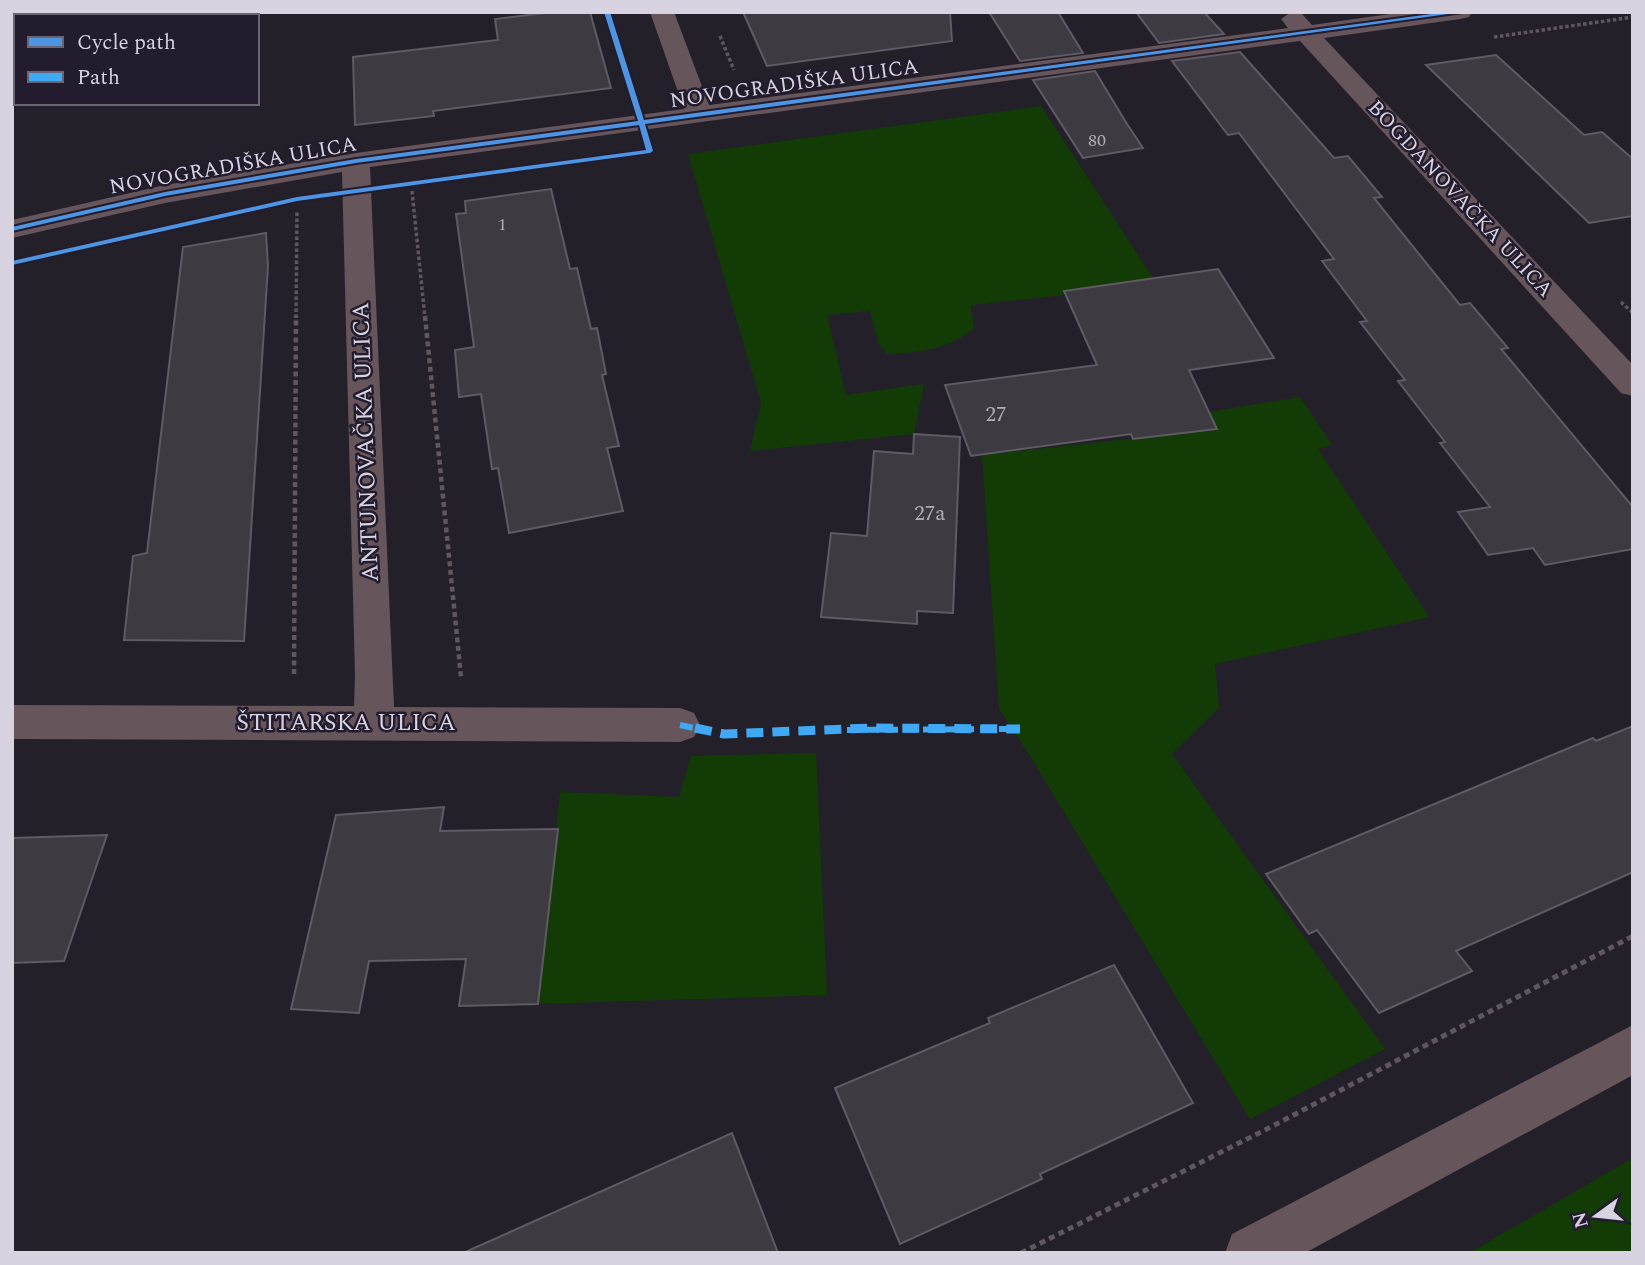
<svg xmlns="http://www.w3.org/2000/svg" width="1645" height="1265" viewBox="0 0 1645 1265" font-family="Spectral,serif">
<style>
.green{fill:#123b06}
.building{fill:#3e3a42;stroke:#5f5a63;stroke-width:2}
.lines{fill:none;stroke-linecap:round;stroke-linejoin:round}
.path-far2{stroke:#60565d;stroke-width:3.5;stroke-dasharray:3.5 2.5;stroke-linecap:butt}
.path-far1{stroke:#60565d;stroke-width:4.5;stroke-dasharray:5 3.5;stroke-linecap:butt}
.path{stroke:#60565d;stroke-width:5;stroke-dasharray:6 4.5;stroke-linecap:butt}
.minor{fill:#66555a;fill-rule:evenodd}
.quiet-far1{stroke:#3fa9f5;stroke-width:6;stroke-dasharray:13 6;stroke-linecap:butt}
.quiet{stroke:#3fa9f5;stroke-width:9;stroke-dasharray:17 9;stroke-linecap:butt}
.cycleway-casing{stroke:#221c2e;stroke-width:4}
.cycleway{fill:#4d94e3;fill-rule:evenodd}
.labels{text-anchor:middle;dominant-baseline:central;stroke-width:5;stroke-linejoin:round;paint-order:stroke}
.far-number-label{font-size:18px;fill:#b1adb8}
.far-street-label{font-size:21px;fill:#d7d3e0;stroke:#221c2e}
.number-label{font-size:21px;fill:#b1adb8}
.street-label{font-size:24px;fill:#d7d3e0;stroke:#221c2e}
</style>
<rect width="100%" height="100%" fill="#23202a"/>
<g class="green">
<path d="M1041,106L1153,278L1064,291L1066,295L971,305L974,328C950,349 918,353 887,354L878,342L870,311L827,315L846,395L924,384L914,434L750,451L761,403L688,154Z"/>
<polygon points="1300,397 1332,445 1318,449 1429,617 1215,664 1219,708 1172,754 1385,1049 1250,1119 1027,751 999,709 982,455 1217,429 1209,412"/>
<polygon points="816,753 827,995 538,1004 560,792 679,797 691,756"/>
<polygon points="1633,1158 1633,1253 1469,1253"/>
</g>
<g class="building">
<polygon points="553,12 590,12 611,88 433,111 434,116 355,125 353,57 498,40 495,19"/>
<polygon points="743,12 950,12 952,41 767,66"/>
<polygon points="989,12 1058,12 1083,53 1020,61"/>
<polygon points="1136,12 1204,12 1224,34 1159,43"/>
<polygon points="1240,52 1334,158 1348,156 1382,197 1374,198 1460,305 1470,303 1508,348 1501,349 1633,507 1633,549 1545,565 1533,548 1488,555 1458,512 1490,507 1440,443 1445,442 1398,381 1405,380 1360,322 1367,321 1322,261 1334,259 1239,133 1228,135 1172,61"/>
<polygon points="1496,55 1584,135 1602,132 1633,159 1633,216 1589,223 1426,65"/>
<polygon points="1095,71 1127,124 1143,148 1083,158 1033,80"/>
<polygon points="551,189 570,269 577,268 591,329 597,328 606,374 602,375 619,446 607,448 623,511 509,533 498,468 492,469 481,394 459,397 455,350 474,347 456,214 466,213 465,201"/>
<polygon points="266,233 268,266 244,641 124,640 133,556 147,553 183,247"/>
<polygon points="1218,269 1274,358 1189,370 1217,429 1133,439 1131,434 971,456 945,385 1097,365 1064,291"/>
<polygon points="914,434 960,437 953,613 917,611 917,624 821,617 831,533 867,536 874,451 913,454"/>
<polygon points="1633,726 1633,872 1456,951 1472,971 1379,1013 1317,930 1309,934 1266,874 1593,738 1596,741"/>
<polygon points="444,807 440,831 558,829 538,1004 459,1006 466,959 369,961 359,1013 291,1009 336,815"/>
<polygon points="107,835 64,961 12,963 12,838"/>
<polygon points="1114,965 1193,1103 1040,1174 1042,1179 900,1244 835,1088 990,1023 988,1018"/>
<polygon points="732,1133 778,1253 463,1253"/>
</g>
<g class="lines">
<g class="path-far2">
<polyline points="720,36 734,70"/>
<polyline points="1494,37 1633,17"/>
<polyline points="412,191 425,318"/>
<polyline points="1621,302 1633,313"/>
<polyline points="296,318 297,210"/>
</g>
<g class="path-far1">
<polyline points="425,316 461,677"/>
<polyline points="294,674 296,316"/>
</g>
<polyline class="path" points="1021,1253 1267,1129 1633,936"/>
<g class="minor">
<polygon points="650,12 674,12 709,105 1288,28 1281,19 1291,12 1302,14 1312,25 1404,12 1472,12 1469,17 1460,19 1324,38 1633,365 1633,396 1621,393 1300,41 370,167 394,707 680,708 694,713 700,725 694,737 680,742 12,739 12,705 354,706 355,676 342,172 165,203 12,238 12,220 165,185 356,153 684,109"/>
<polygon points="1633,1025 1633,1075 1305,1253 1225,1253 1232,1234"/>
</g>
<g class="quiet-far1">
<polyline points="680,725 703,730"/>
<polyline points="828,730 1020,729"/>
</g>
<polyline class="quiet" points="695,728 724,734 871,728 1020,729"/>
<g class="cycleway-casing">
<polygon id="cycleway" points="604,12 610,12 644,120 1446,12 1463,12 645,124 653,151 650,153 297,201 12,265 12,261 297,197 646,150 639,125 356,163 165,196 12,231 12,227 165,192 356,159 638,121"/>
</g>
<use href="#cycleway" class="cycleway"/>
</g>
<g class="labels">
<g class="far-number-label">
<text x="1097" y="140">80</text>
<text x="502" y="224">1</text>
</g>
<g class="far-street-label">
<text transform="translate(794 84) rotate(-8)">NOVOGRADIŠKA ULICA</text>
<text transform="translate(233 166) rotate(-10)">NOVOGRADIŠKA ULICA</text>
<text transform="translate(1460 199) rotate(47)">BOGDANOVAČKA ULICA</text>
</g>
<g class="number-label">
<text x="996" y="415">27</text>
<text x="930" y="514">27a</text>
</g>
<g class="street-label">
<text transform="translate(366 442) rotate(-92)">ANTUNOVAČKA ULICA</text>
<text x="346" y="723">ŠTITARSKA ULICA</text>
</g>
</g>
<rect width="1645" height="1265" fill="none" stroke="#d7d3e0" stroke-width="28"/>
<rect x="14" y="14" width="245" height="91" fill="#221c2e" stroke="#6a6575" stroke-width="2"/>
<rect x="28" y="37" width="35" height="10" fill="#4d94e3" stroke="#6a6575" stroke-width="2"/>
<text x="77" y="49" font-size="21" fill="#d7d3e0">Cycle path</text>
<rect x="28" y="72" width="35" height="10" fill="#3fa9f5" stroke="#6a6575" stroke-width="2"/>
<text x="77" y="84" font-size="21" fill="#d7d3e0">Path</text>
<g transform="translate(1596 1216) rotate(255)" stroke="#221c2e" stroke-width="5" paint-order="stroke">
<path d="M0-5L12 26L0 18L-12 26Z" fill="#d7d3e0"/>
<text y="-10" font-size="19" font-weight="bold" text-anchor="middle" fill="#d7d3e0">N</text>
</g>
</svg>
